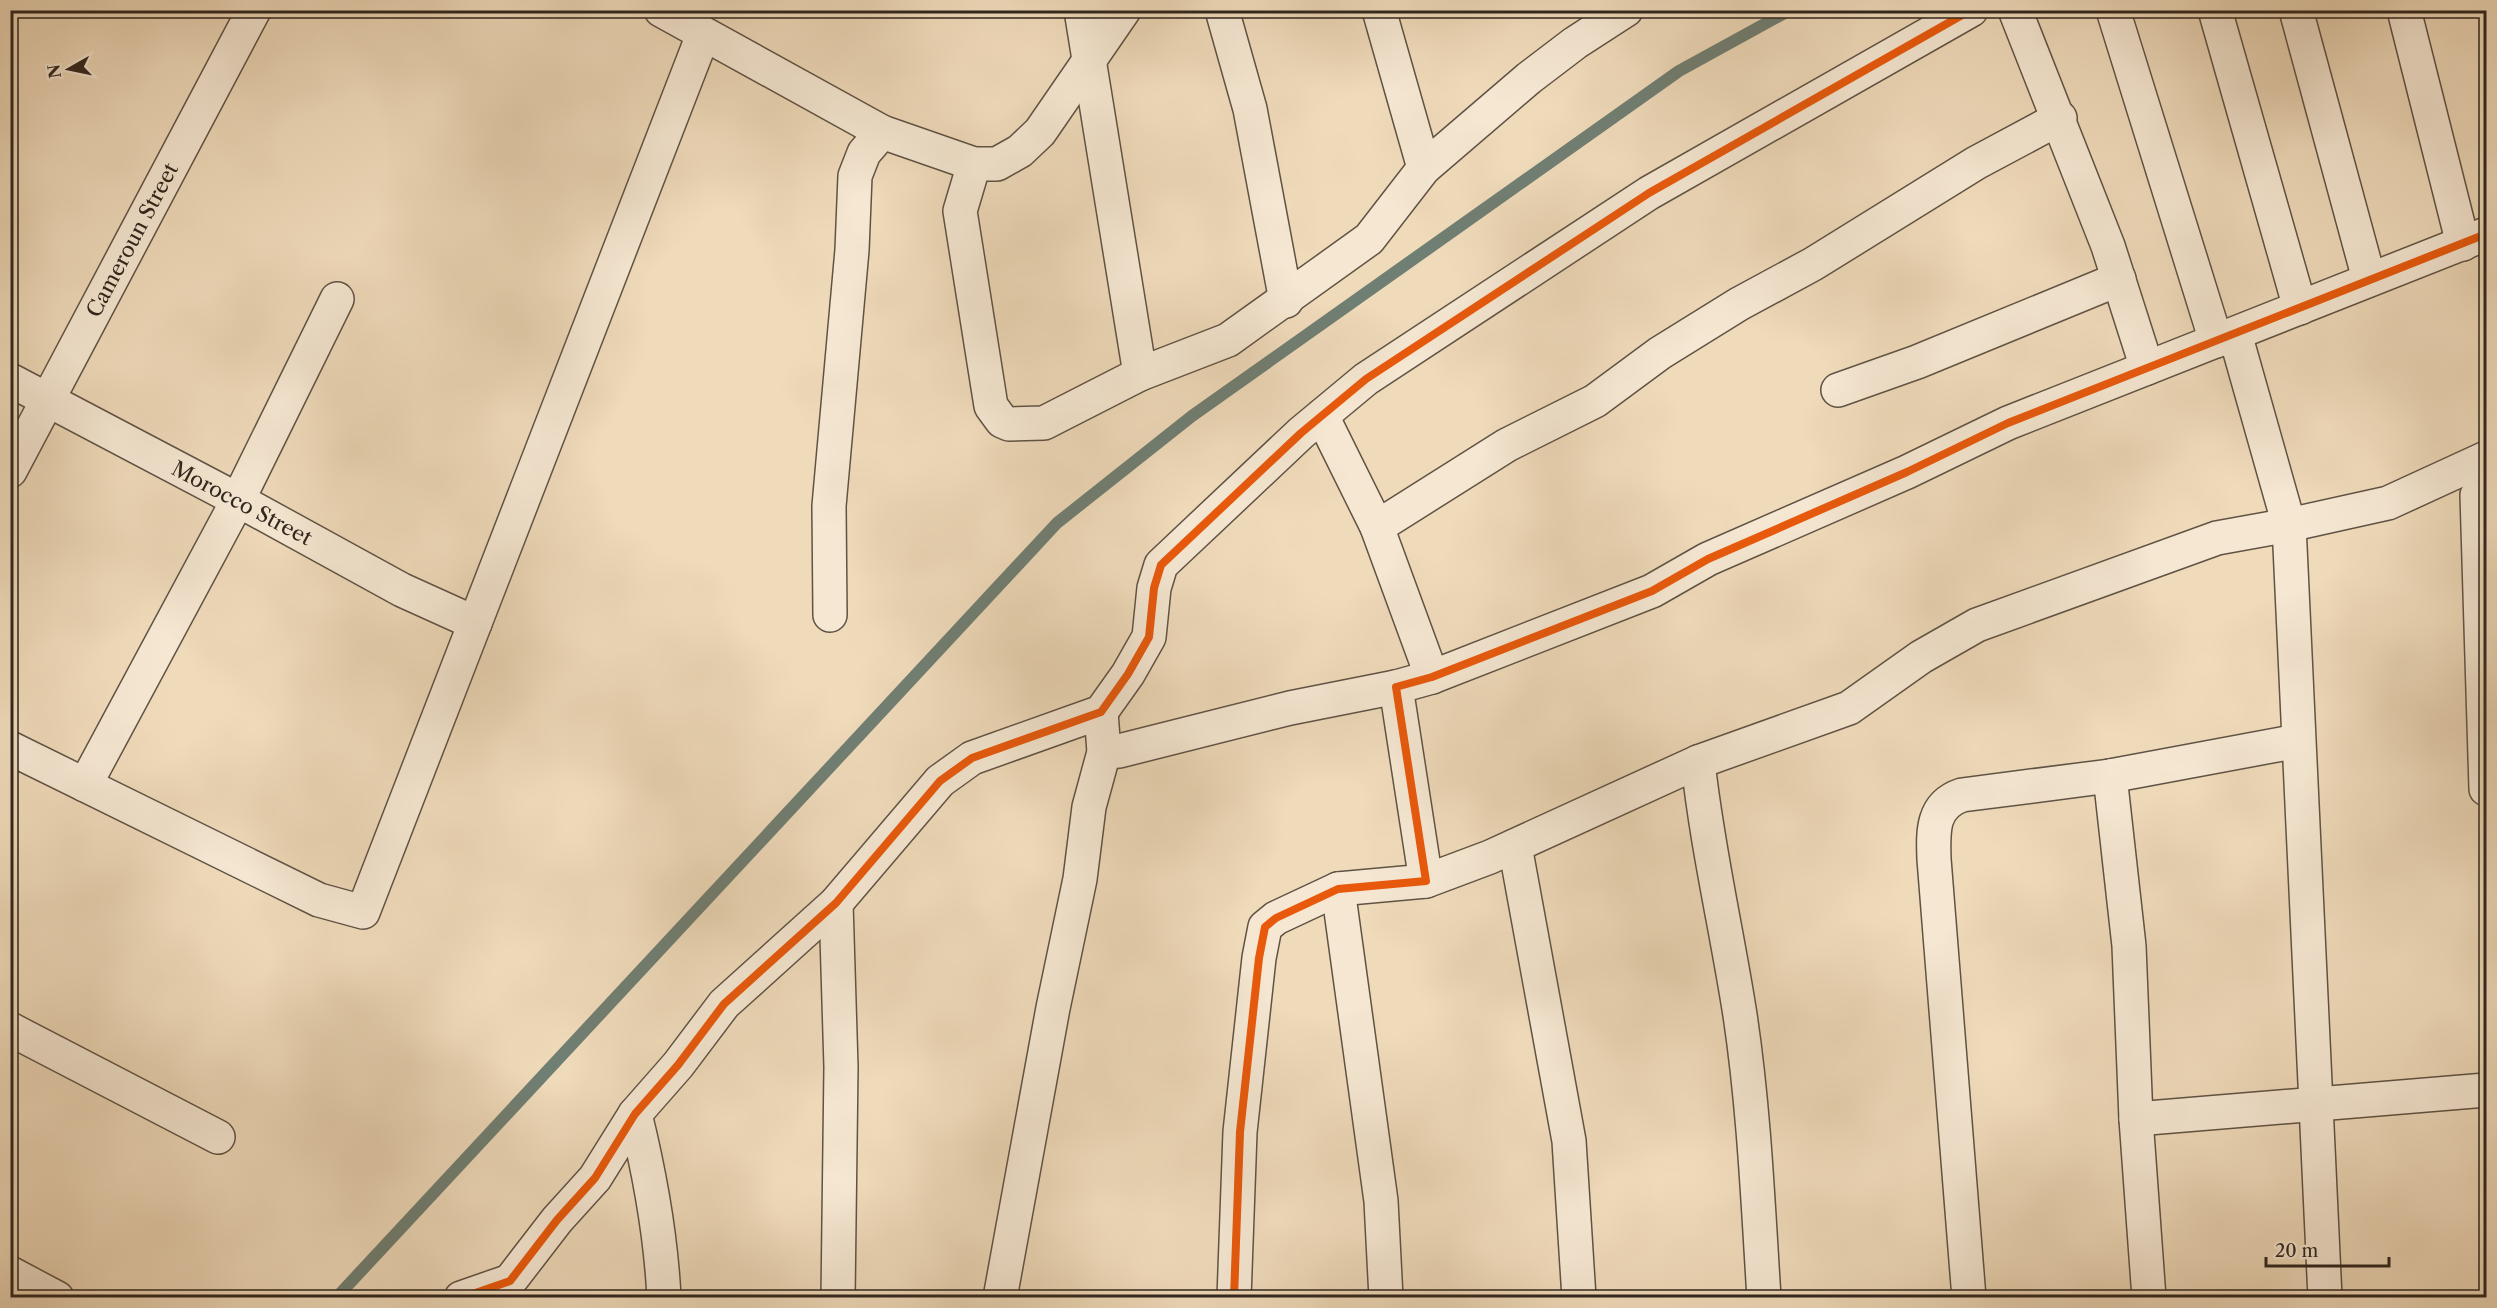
<svg xmlns="http://www.w3.org/2000/svg" width="2497" height="1308" viewBox="0 0 2497 1308" font-family="'Libre Caslon Text',serif">
<style>
.lines{fill:none;stroke-linecap:round;stroke-linejoin:round}
.stream{stroke:#707f73;stroke-width:12}
.street-casing{stroke:#605345;stroke-width:36}
.street{stroke:#f5e7d2;stroke-width:33}
.cycleway-casing{stroke:#f5e7d2;stroke-width:11}
.cycleway{stroke:#e8590c;stroke-width:8}
.labels{text-anchor:middle;dominant-baseline:central;stroke-width:4.5;stroke-linejoin:round;paint-order:stroke}
.street-label{font-size:21px;fill:#30261e;stroke:#f5e7d2}
</style>
<rect width="100%" height="100%" fill="#efdaba"/>
<filter id="stains"><feTurbulence type="fractalNoise" baseFrequency=".00333" numOctaves="4"/><feColorMatrix values="0 0 0 0 .2 0 0 0 0 .09 0 0 0 0 .02 0 0 0 .5 -.17"/></filter>
<radialGradient id="worn" r=".72"><stop offset=".6" stop-color="#630" stop-opacity="0"/><stop offset="1" stop-color="#630" stop-opacity=".3"/></radialGradient>
<g class="lines">
<polyline class="stream" points="336,1298 1057,523 1192,416 1679,71 1790,10"/>
<g class="street-casing">
<g id="street">
<polyline points="661,10 882,132 974,164 997,164 1020,151 1040,132 1124,10"/>
<polyline points="1081,10 1140,374"/>
<polyline points="1222,10 1250,109 1286,301"/>
<polyline points="1379,10 1424,168"/>
<polyline points="2015,10 2108,246 2147,368"/>
<polyline points="2113,10 2216,341"/>
<polyline points="2215,10 2300,308"/>
<polyline points="2296,10 2369,279"/>
<polyline points="2404,10 2463,244"/>
<polyline points="974,164 960,211 991,406 1002,421 1009,424 1044,423 1140,374 1228,340 1369,239 1424,168 1529,78 1575,43 1626,10"/>
<polyline points="2235,334 2289,525 2325,1298"/>
<polyline points="10,380 238,500 402,590 475,623"/>
<polyline points="1838,390 1917,362 2119,279"/>
<polyline points="1322,416 1377,527 1507,445 1595,401 1660,353 1739,304 1813,264 1976,163 2060,118"/>
<polyline points="10,471 254,10"/>
<polyline points="2477,495 2486,789"/>
<polyline points="1377,527 1432,677"/>
<polyline points="830,615 829,506 852,250 855,176 864,153 882,132"/>
<polyline points="10,748 319,900 363,912 703,35"/>
<polyline points="1104,752 1119,751 1290,708 1396,687"/>
<path d="M1698,762C1707,847 1727,931 1740,1015C1754,1108 1758,1203 1764,1298"/>
<polyline points="2110,776 2129,946 2136,1119 2149,1298"/>
<polyline points="85,785 238,500 337,299"/>
<polyline points="1515,846 1569,1141 1579,1298"/>
<polyline points="1426,881 1490,857 1698,762 1849,708 1921,657 1977,625 2217,538 2289,525 2388,503 2486,458"/>
<polyline points="1338,889 1381,1201 1386,1298"/>
<polyline points="836,903 841,1067 838,1298"/>
<polyline points="10,1029 218,1137"/>
<path d="M635,1114C650,1175 661,1235 664,1298"/>
<polyline points="2136,1119 2486,1090"/>
<polyline points="10,1273 57,1298"/>
<polyline points="461,1298 510,1281 557,1220 595,1178 635,1114 678,1065 724,1004 836,903 940,781 972,758 1101,712 1128,674 1149,637 1154,588 1161,565 1301,433 1366,379 1649,193 1971,10"/>
<polyline points="1000,1298 1053,1008 1080,879 1089,807 1104,752 1101,712"/>
<polyline points="1234,1298 1240,1132 1259,958 1265,927 1276,918 1338,889 1426,881 1396,687 1432,677 1652,591 1708,559 1907,472 2008,423 2486,234"/>
<path d="M1969,1298L1934,859C1933,831 1932,805 1962,795L2110,776L2298,741"/>
</g>
</g>
<use href="#street" class="street"/>
<g class="cycleway-casing">
<g id="cycleway">
<polyline points="461,1298 510,1281 557,1220 595,1178 635,1114 678,1065 724,1004 836,903 940,781 972,758 1101,712 1128,674 1149,637 1154,588 1161,565 1301,433 1366,379 1649,193 1971,10"/>
<polyline points="1234,1298 1240,1132 1259,958 1265,927 1276,918 1338,889 1426,881 1396,687 1432,677 1652,591 1708,559 1907,472 2008,423 2486,234"/>
</g>
</g>
<use href="#cycleway" class="cycleway"/>
</g>
<g class="labels">
<g class="street-label">
<text transform="translate(132 240) rotate(-62)">Cameroun Street</text>
<text transform="translate(242 503) rotate(28)">Morocco Street</text>
</g>
</g>
<rect width="2497" height="1308" fill="none" stroke="#efdaba" stroke-width="36"/>
<rect x="12" y="12" width="2473" height="1284" fill="none" stroke="#30261e" stroke-width="3"/>
<rect x="18" y="18" width="2461" height="1272" fill="none" stroke="#30261e" stroke-width="1.5"/>
<g transform="translate(69 69) rotate(261)" stroke="#f5e7d2" stroke-width="4.5" paint-order="stroke">
<path d="M0-4.5L10 22L0 15L-10 22Z" fill="#30261e"/>
<text y="-9" font-size="16" font-weight="bold" text-anchor="middle" fill="#30261e">N</text>
</g>
<path d="M2266 1257v9h123v-9" fill="none" stroke="#30261e" stroke-width="3"/>
<text x="2275" y="1257" font-size="18" fill="#30261e" stroke="#f5e7d2" stroke-width="4.5" paint-order="stroke">20 m</text>
<rect width="100%" height="100%" filter="url(#stains)"/>
<rect width="100%" height="100%" fill="url(#worn)"/>
</svg>
